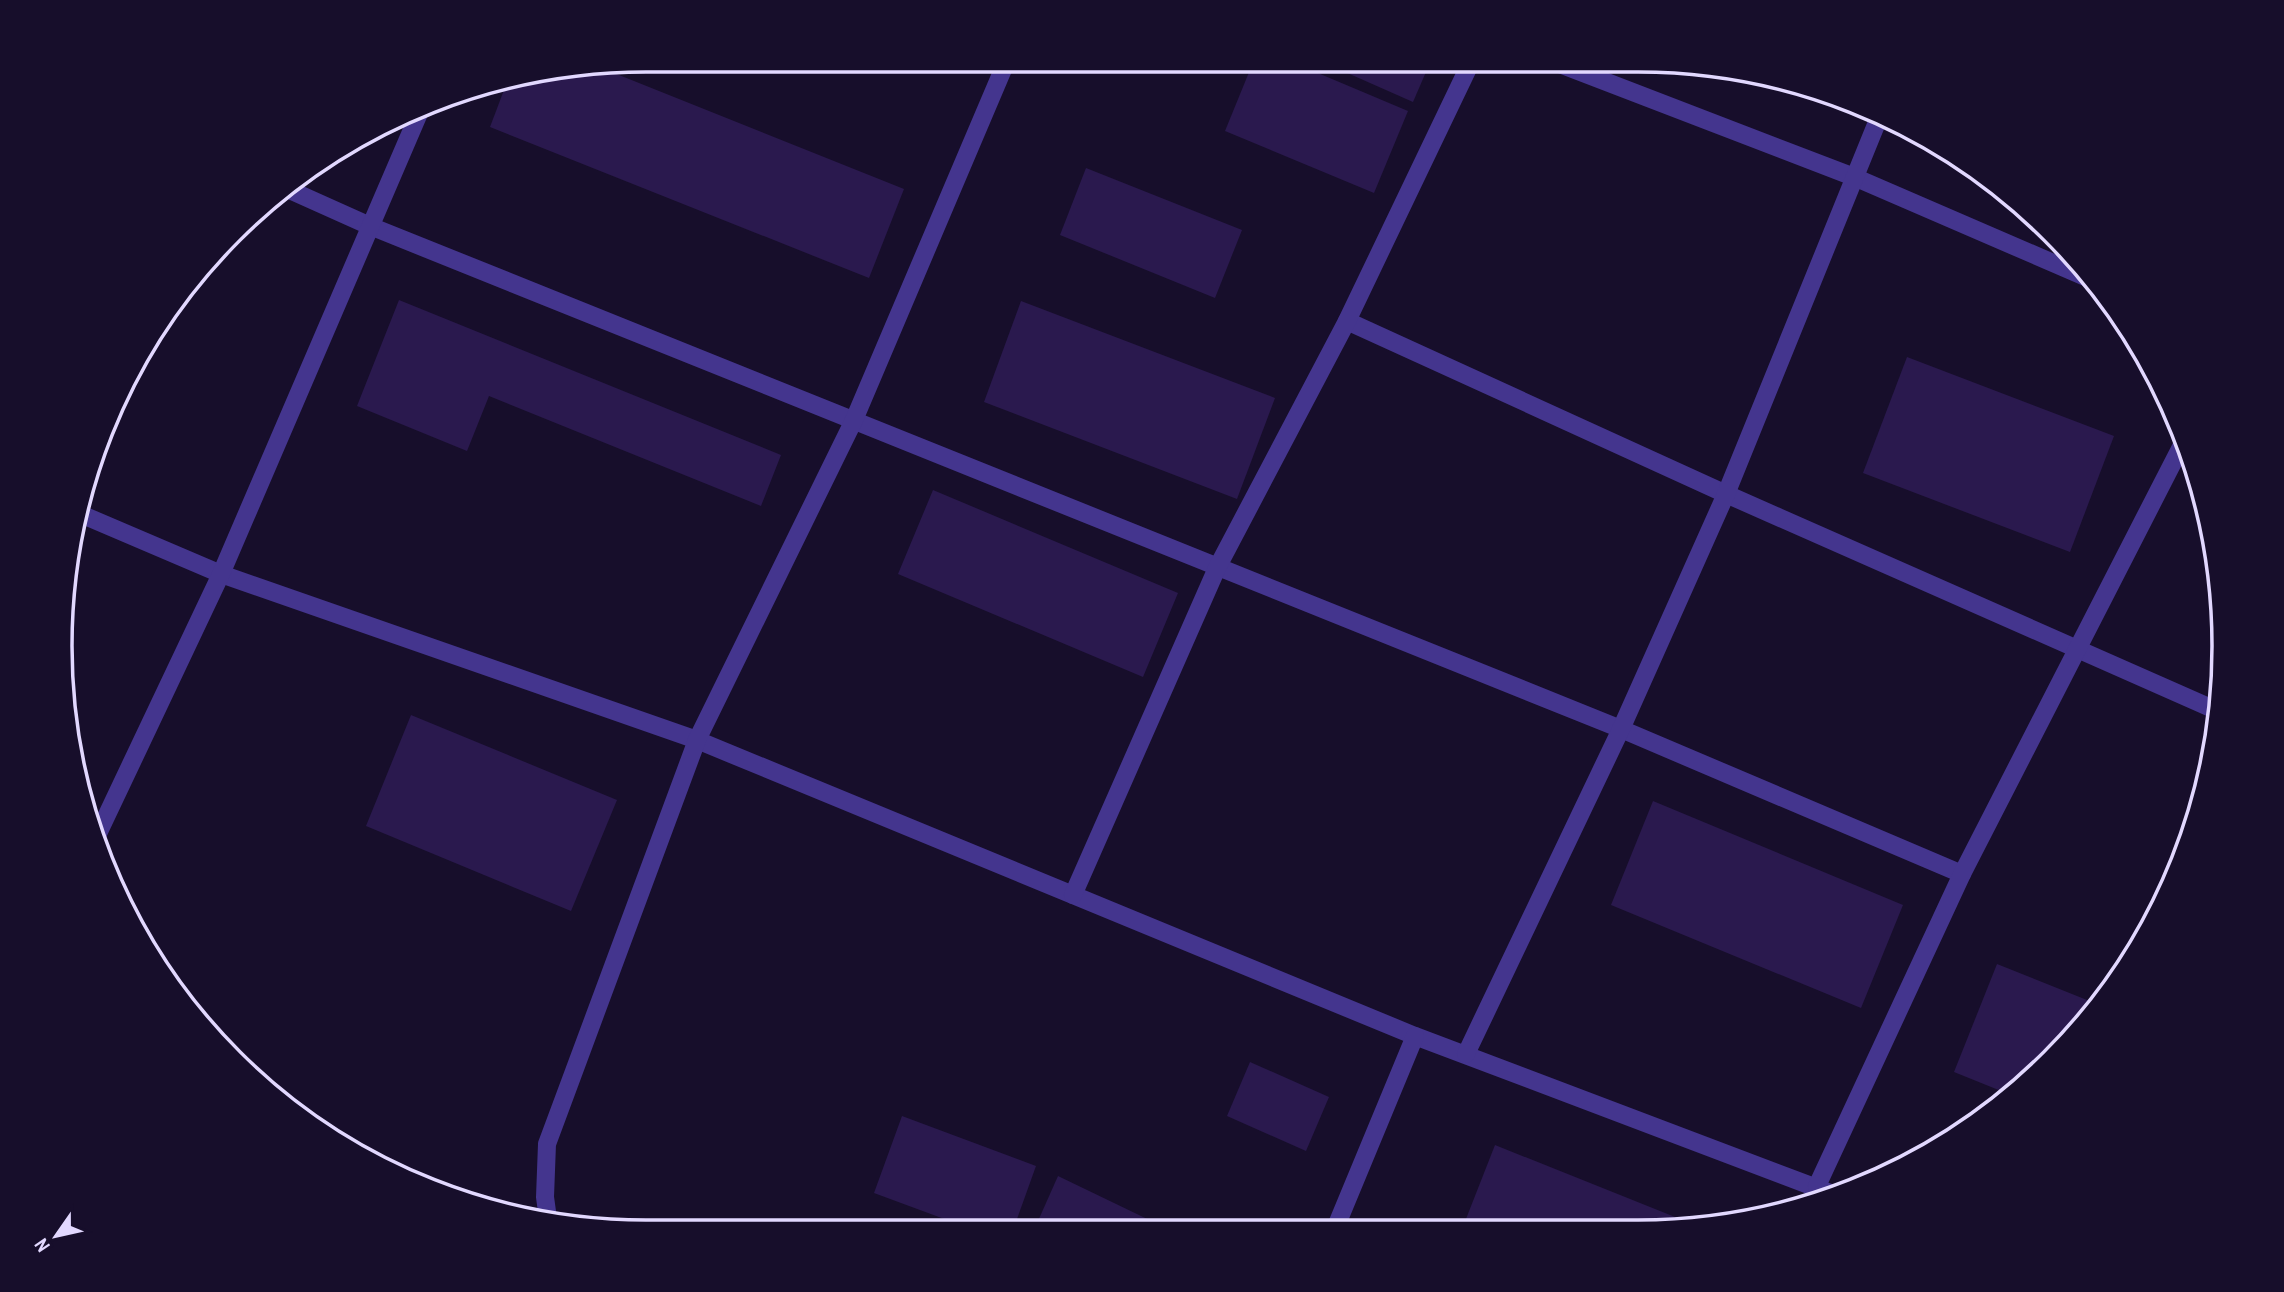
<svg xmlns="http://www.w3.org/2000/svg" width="2284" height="1292" viewBox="0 0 2284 1292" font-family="'Archivo Narrow',sans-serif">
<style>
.building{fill:#2a194e}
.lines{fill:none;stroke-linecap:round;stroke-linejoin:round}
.minor{stroke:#44358e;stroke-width:18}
.rim{fill:none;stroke:#e2d8ff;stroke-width:3.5}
</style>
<rect width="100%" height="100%" fill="#170e2b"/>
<g class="building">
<polygon points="1254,60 1287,60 1408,111 1374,193 1225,131"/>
<polygon points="1318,60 1418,60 1429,65 1413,102"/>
<polygon points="599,67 904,189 869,278 490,127 507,82"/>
<polygon points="1086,168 1242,230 1215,298 1060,235"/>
<polygon points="399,300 781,455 761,506 489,396 467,451 357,406"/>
<polygon points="1021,301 1275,398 1237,499 984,402"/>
<polygon points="1907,357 2114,436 2070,552 1863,473"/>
<polygon points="933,490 1178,593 1143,677 898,574"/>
<polygon points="411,715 617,800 571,911 366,826"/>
<polygon points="1653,801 1903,905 1861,1008 1611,905"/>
<polygon points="1997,964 2097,1004 2053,1060 2011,1095 1954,1072"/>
<polygon points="1250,1062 1329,1097 1306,1151 1227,1116"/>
<polygon points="902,1116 1036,1166 1013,1230 974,1230 874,1193"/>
<polygon points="1495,1145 1700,1227 1700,1228 1476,1228 1464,1224"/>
<polygon points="374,1161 431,1184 429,1189 373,1163"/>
<polygon points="1058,1176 1168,1229 1034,1230"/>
</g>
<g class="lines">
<g class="minor">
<polyline points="1552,61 1854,177 2097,282"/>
<polyline points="283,187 370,226 1621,729 1962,874"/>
<polyline points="1347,321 1726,494 2220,712"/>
<polyline points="78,513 221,574 697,740 1415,1036 1838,1196"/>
<polyline points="96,838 221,574 420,111"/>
<polyline points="1073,895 1217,568 1347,321 1472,60"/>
<polyline points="1466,1054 1621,729 1726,494 1880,115"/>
<polyline points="1817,1186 1962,874 2184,441"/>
<polyline points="548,1219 545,1197 547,1144 697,740 854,420 1007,60"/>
<polyline points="1335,1229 1415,1036"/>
</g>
</g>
<path d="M0 0H2284V1292H0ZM646 72H1638A574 574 0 0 1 2212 646V646A574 574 0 0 1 1638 1220H646A574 574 0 0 1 72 646V646A574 574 0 0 1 646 72Z" fill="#170e2b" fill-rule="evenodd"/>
<path class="rim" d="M646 72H1638A574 574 0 0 1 2212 646V646A574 574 0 0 1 1638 1220H646A574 574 0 0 1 72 646V646A574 574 0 0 1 646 72Z"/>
<g transform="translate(56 1236) rotate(236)" stroke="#170e2b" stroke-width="5" paint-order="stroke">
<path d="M0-5L12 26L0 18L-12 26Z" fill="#e2d8ff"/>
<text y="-10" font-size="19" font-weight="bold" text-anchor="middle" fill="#e2d8ff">N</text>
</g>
</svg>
